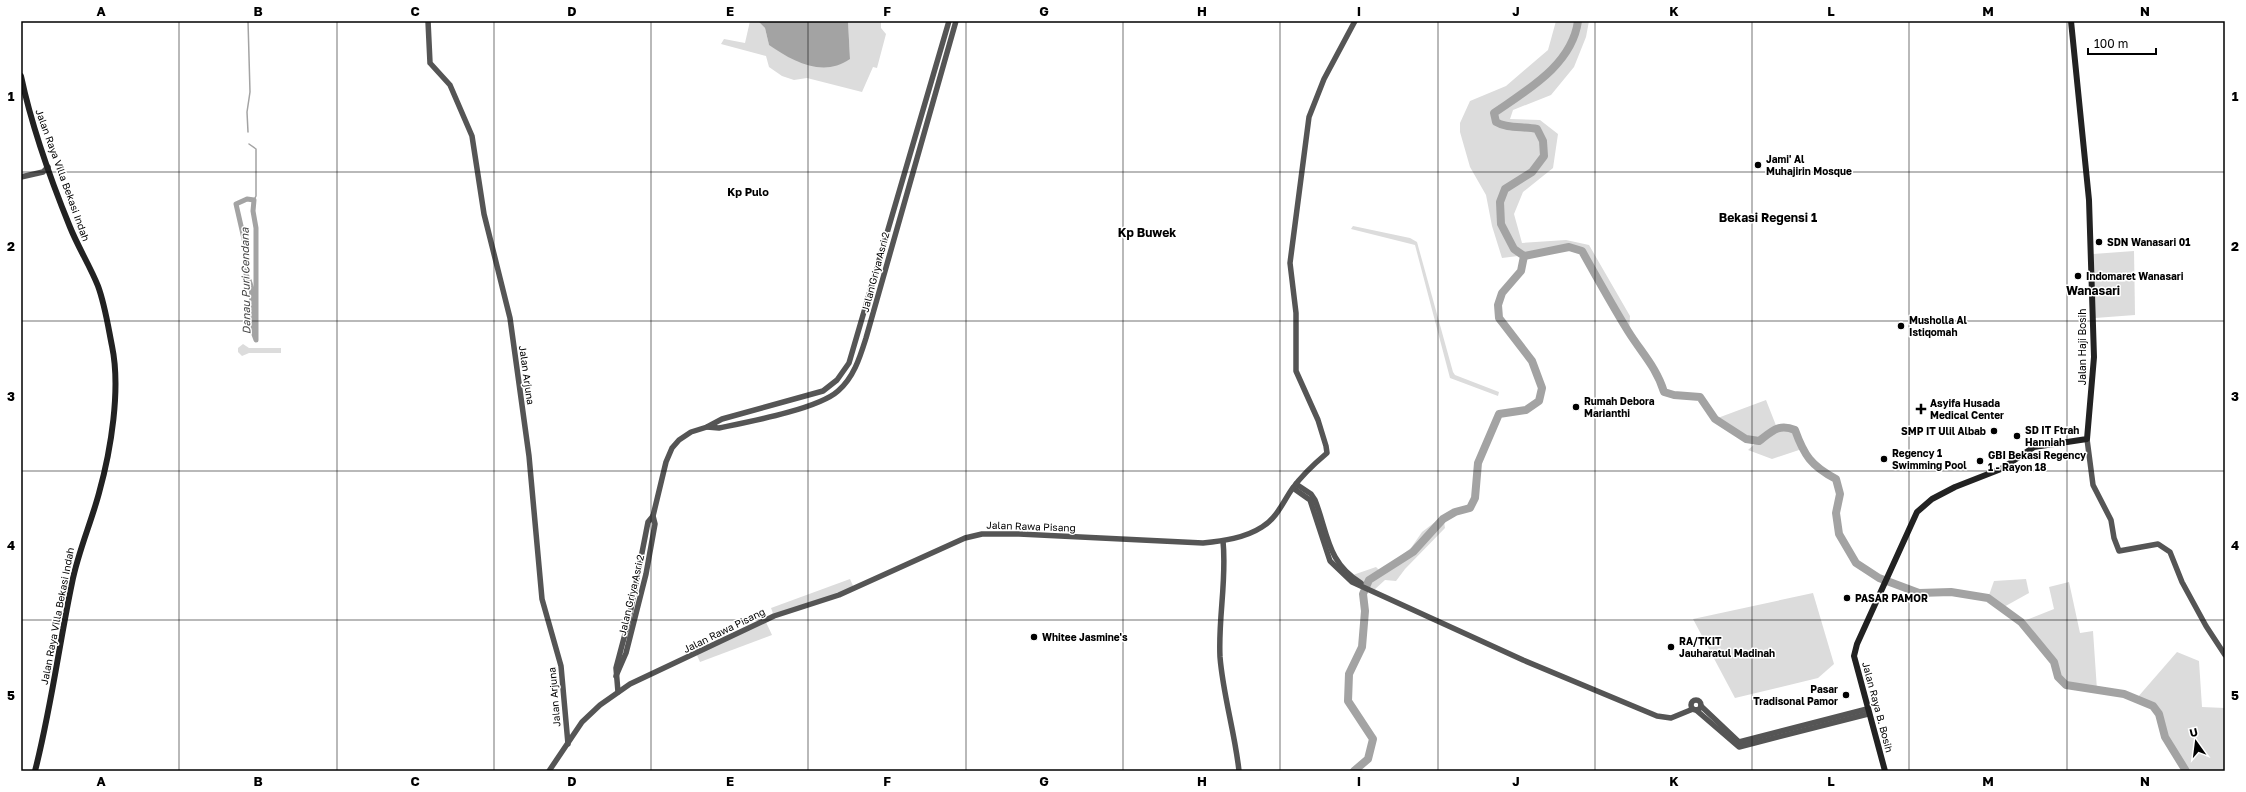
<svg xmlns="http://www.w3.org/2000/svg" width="2246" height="792" viewBox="0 0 2246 792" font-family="'Golos Text',sans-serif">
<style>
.green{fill:#dcdcdc}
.water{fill:#a3a3a3}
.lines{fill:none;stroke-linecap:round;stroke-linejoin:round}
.stream{stroke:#a3a3a3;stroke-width:1.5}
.canal{stroke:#a3a3a3;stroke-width:5}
.river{stroke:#a3a3a3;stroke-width:8}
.tertiary{stroke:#555;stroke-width:5.5}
.secondary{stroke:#222;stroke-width:6}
.grid{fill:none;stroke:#000;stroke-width:1;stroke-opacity:0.55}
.poi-dot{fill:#000;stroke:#fff;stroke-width:1.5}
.labels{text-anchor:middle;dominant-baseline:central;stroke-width:3;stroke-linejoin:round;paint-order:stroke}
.poi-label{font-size:10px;font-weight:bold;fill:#000;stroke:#fff;text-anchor:start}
.street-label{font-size:10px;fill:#000;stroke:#fff}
.neighbourhood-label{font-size:11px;font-weight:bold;fill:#000;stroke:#fff}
.water-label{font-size:11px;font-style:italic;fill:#444;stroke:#fff}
.quarter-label{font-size:12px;font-weight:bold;fill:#000;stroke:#fff}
.neatline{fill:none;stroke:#000;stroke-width:1.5}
.grid-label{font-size:13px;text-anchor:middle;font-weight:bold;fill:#000}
</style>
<rect width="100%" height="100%" fill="#fff"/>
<g class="green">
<polygon points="750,21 758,21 765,28 769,45 850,59 848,21 881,21 881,28 886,34 877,68 873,67 862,92 807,78 794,80 782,76 769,67 766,56 721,44 724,39 745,43"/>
<polygon points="1556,21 1589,21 1586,37 1574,67 1551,95 1513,110 1510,119 1540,120 1558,134 1553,168 1523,192 1514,214 1522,243 1566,240 1589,245 1630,316 1629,332 1582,251 1569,247 1549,252 1502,258 1492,226 1486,195 1470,167 1460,132 1460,123 1470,101 1506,86 1548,50"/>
<polygon points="1353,226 1410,238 1417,242 1453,372 1455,375 1499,392 1498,396 1450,378 1415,245 1351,229"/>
<polygon points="2134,251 2135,315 2095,318 2093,254"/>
<polygon points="243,344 249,348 281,348 281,353 249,353 242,356 238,352 238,348"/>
<polygon points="1766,400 1777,428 1786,426 1795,430 1802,449 1772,459 1748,450 1758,441 1746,439 1715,419"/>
<polygon points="1443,516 1445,528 1405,569 1396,581 1385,580 1374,590 1350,576 1376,567 1380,571 1411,548 1422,532"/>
<polygon points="850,579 854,588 774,616 771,608"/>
<polygon points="2026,579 2029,593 2002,608 1988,598 1994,581"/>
<polygon points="2069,582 2080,633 2093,631 2097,690 2066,685 2058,677 2053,662 2021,622 2054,609 2049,587"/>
<polygon points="1813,593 1834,664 1818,678 1735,698 1693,619"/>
<polygon points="765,620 772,635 700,662 696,653"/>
<polygon points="2177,652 2199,661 2202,707 2225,708 2225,771 2186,771 2165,737 2159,714 2153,706 2137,698"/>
</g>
<path class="water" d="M758,21H848L850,59C823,78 792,61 769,45L765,28Z"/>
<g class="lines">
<g class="stream">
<polyline points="248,21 250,92 247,112 248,132"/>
<polyline points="242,202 247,199 254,200 256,196 256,149 249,144"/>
</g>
<path class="canal" d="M247,199L254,200L253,211L256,228V340L252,329L253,327C249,309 256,287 246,275L247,252L236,204Z"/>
<g class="river">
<path d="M1524,256L1569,247L1582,251C1597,278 1612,305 1628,331C1641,352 1657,368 1664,392L1674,395L1700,397L1715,419L1746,439L1759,441C1772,431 1779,423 1795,430C1804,455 1811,466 1836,479L1840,494L1836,513L1839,534L1856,563L1879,578L1919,593L1951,592L1988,598L2021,622L2054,662L2058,677L2066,685L2124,694L2153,706L2159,714L2165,737L2186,771"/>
<path d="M1354,771L1368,759L1373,739L1348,701L1349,674L1362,647L1365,611L1363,594L1369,580L1413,552L1443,519L1455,512L1470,508L1475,498L1478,463L1499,414L1526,410L1539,401L1542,388L1532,361L1499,318L1498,305L1502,293L1521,271L1524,256L1514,249L1501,224L1500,202L1505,189L1532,172L1544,156L1543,141L1537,129C1523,126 1507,129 1496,122L1494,113C1527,90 1572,65 1578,21"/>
</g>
<g class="tertiary">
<polyline points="428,21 430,63 450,85 472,136 484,214 510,318 529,456 542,599 561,666 568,744"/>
<polyline points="21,177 43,172 48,167"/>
<path d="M707,427L719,428C748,422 818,409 838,391C854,377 860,357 866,338L956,21"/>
<polyline points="2087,439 2093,485 2111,520 2114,538 2119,551 2158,544 2170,552 2182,582 2206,626 2225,655"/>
<path d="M1296,484L1311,494L1315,500C1328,533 1327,563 1361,583"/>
<polyline points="1293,488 1310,500 1330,561 1352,582 1523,660 1657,716 1671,718 1693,709"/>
<path d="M1223,541C1227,580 1218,618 1220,657C1223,695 1235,733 1239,771"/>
<polyline points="616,676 626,653 646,574 655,524 653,516"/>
<polyline points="618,692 616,668 629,619 648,522 653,516 666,462 672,448 679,440 691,432 707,427 722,419 823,391 837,380 849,363 949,21"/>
<circle cx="1696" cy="705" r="5"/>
<polyline points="1701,706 1739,742 1867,709"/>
<polyline points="1696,710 1739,747 1868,714"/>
<path d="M549,771L582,722L600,705L630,684L774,616L839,595L965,538L982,534H1019L1203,543C1223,541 1245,538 1262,527C1277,518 1283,502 1292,489C1302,475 1314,464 1327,453L1326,446L1318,420L1296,371V313L1290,263L1309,117L1324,79L1355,21"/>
</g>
<g class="secondary">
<path d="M21,76C32,128 50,178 70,227C78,247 90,266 98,286C105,305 108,326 112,346C121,389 111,450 99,493C91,523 78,552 72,583C59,645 51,709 35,771"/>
<polyline points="1885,771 1854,656 1857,644 1917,512 1932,499 1955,487 2001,469 2034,447 2087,439 2094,357 2089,200 2071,21"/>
</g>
</g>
<path class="grid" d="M179,21V771M337,21V771M494,21V771M651,21V771M808,21V771M966,21V771M1123,21V771M1280,21V771M1438,21V771M1595,21V771M1752,21V771M1909,21V771M2067,21V771M21,172H2225M21,321H2225M21,471H2225M21,620H2225"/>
<g class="poi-dot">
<circle cx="1758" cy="165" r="4"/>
<circle cx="2099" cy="242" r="4"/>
<circle cx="2078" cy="276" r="4"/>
<circle cx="1901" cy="326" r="4"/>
<circle cx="1576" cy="407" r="4"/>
<path d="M1919 403h4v4h4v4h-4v4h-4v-4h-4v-4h4z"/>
<circle cx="1994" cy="431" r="4"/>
<circle cx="2017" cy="436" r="4"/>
<circle cx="1884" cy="459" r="4"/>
<circle cx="1980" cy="461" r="4"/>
<circle cx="1847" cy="598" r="4"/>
<circle cx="1034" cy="637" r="4"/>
<circle cx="1671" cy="647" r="4"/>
<circle cx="1846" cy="695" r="4"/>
</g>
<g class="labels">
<g class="poi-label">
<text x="1766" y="159">Jami' Al<tspan x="1766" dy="12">Muhajirin Mosque</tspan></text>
<text x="2107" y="242">SDN Wanasari 01</text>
<text x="2086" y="276">Indomaret Wanasari</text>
<text x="1909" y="320">Musholla Al<tspan x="1909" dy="12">Istiqomah</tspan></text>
<text x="1584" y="401">Rumah Debora<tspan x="1584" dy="12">Marianthi</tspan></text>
<text x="1930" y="403">Asyifa Husada<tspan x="1930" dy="12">Medical Center</tspan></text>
<text x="2025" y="430">SD IT Ftrah<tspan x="2025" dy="12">Hanniah</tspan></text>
<text x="1986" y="431" text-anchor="end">SMP IT Ulil Albab</text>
<text x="1892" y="453">Regency 1<tspan x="1892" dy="12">Swimming Pool</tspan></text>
<text x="1988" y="455">GBI Bekasi Regency<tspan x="1988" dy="12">1 - Rayon 18</tspan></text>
<text x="1855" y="598">PASAR PAMOR</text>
<text x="1042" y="637">Whitee Jasmine's</text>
<text x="1679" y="641">RA/TKIT<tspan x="1679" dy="12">Jauharatul Madinah</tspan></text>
<text x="1838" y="689" text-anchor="end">Pasar<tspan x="1838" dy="12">Tradisonal Pamor</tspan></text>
</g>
<g class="street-label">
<text transform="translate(63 175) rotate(70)">Jalan Raya Villa Bekasi Indah</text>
<text transform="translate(875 272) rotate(-75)">Jalan Griya Asri 2</text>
<text transform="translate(2082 347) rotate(-90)">Jalan Haji Bosih</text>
<text transform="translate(527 375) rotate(82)">Jalan Arjuna</text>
<text transform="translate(1031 526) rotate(2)">Jalan Rawa Pisang</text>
<text transform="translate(631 595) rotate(-77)">Jalan Griya Asri 2</text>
<text transform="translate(57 616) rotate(-79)">Jalan Raya Villa Bekasi Indah</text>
<text transform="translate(724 630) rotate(-26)">Jalan Rawa Pisang</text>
<text transform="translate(554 697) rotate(-95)">Jalan Arjuna</text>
<text transform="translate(1878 707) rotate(75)">Jalan Raya B. Bosih</text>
</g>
<g class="neighbourhood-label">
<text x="748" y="191">Kp Pulo</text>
</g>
<g class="water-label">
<text transform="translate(245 281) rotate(-91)">Danau Puri Cendana</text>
</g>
<g class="quarter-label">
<text x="1768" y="217">Bekasi Regensi 1</text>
<text x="1147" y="232">Kp Buwek</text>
<text x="2093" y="290">Wanasari</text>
</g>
</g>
<rect width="2246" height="792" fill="none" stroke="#ffffff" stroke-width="44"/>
<g transform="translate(2196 742) rotate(346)" stroke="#ffffff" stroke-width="3" paint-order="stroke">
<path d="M0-3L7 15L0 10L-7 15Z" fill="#000000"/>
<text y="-6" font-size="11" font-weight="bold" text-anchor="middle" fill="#000000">U</text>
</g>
<path d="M2088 48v6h68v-6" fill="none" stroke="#000000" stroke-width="2"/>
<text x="2094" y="48" font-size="12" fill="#000000" stroke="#ffffff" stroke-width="3" paint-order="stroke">100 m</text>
<rect x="22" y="22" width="2202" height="748" class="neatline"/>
<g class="grid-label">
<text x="101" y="16">A</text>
<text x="258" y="16">B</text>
<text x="415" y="16">C</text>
<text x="572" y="16">D</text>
<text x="730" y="16">E</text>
<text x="887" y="16">F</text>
<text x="1044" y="16">G</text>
<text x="1202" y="16">H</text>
<text x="1359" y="16">I</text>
<text x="1516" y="16">J</text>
<text x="1674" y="16">K</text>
<text x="1831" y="16">L</text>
<text x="1988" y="16">M</text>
<text x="2145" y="16">N</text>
<text x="11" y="101">1</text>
<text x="2235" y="101">1</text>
<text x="11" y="251">2</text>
<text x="2235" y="251">2</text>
<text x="11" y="401">3</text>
<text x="2235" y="401">3</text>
<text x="11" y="550">4</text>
<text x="2235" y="550">4</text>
<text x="11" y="700">5</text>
<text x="2235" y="700">5</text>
<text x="101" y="786">A</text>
<text x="258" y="786">B</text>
<text x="415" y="786">C</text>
<text x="572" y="786">D</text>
<text x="730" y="786">E</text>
<text x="887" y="786">F</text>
<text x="1044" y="786">G</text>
<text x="1202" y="786">H</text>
<text x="1359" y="786">I</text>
<text x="1516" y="786">J</text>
<text x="1674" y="786">K</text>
<text x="1831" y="786">L</text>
<text x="1988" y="786">M</text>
<text x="2145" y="786">N</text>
</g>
</svg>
